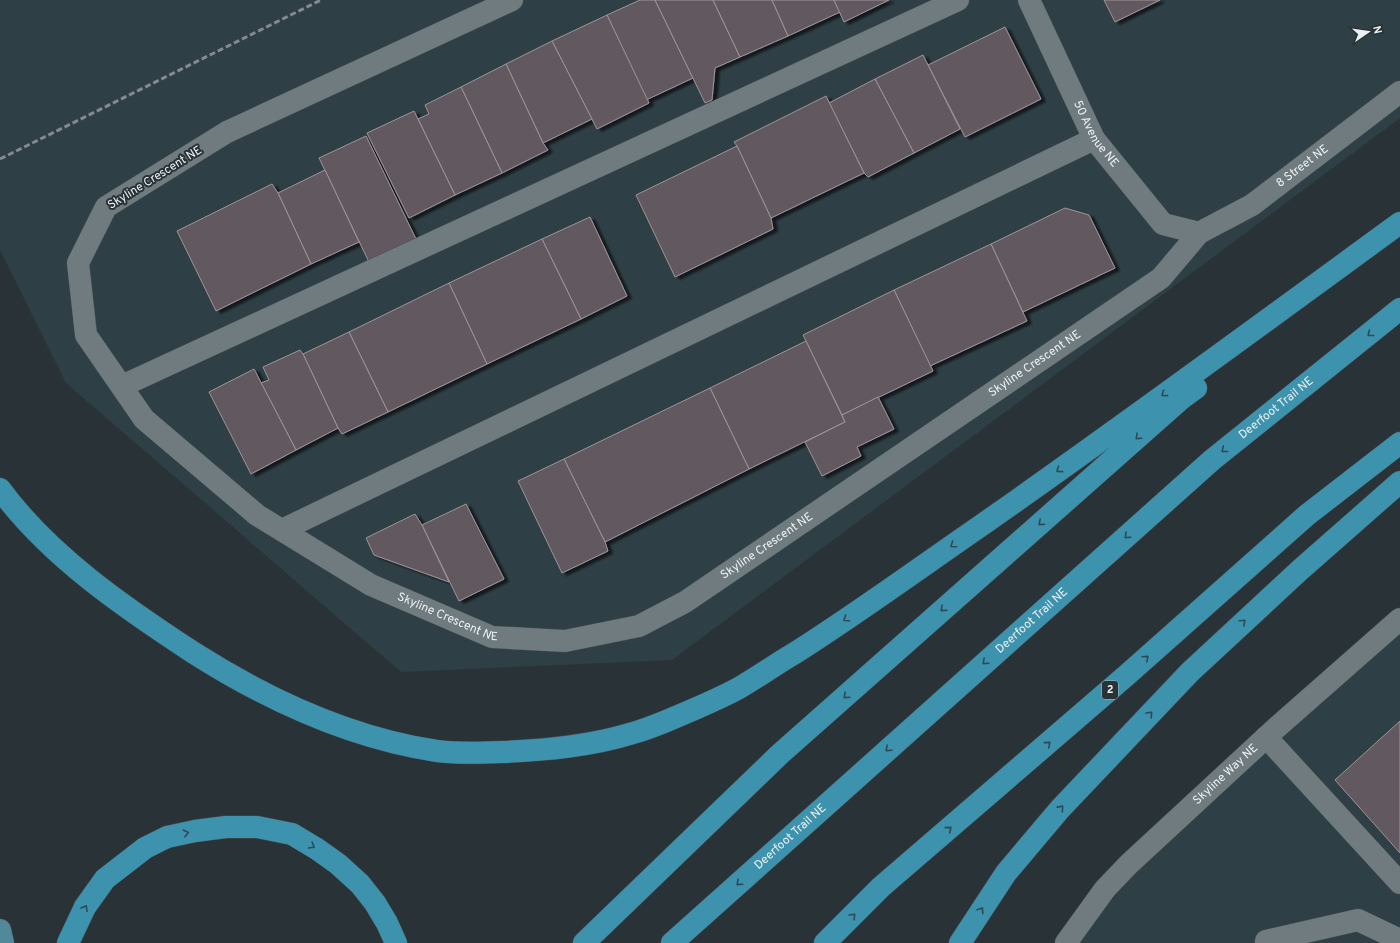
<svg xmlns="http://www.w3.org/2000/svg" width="1400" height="943" viewBox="0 0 1400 943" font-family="Overpass,sans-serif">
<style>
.built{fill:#2e3f46}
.building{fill:#62585e;stroke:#9f949a;filter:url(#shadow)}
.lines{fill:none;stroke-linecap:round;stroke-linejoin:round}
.minor-casing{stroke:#464e51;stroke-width:23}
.major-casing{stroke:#464e51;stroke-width:23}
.highway-casing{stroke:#464e51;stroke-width:23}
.minor{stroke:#6f7b7f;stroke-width:22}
.major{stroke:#51899b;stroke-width:22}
.highway{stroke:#3d92ae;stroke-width:22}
.rail{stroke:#838b8f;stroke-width:3;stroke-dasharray:6 3;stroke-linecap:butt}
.oneway{stroke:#2e4b55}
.labels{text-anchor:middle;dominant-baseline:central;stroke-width:4;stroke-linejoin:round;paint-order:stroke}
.shield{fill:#293337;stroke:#b1b8bb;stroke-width:1}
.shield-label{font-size:11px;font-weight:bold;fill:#ebf1f3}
.street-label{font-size:12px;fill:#ebf1f3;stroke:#293337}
</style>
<defs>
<filter id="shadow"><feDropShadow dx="4.5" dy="2.5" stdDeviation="1" flood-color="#0009"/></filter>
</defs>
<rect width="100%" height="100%" fill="#293337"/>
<g class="built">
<polygon points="0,0 1400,0 1400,118 672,660 401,672 66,383 0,250"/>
<polygon points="1400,619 1400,943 1066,943 1089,910"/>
</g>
<g class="building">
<polygon points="640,0 655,0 693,78 646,100 607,15"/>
<polygon points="655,0 713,0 740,57 715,68 712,100 705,103"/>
<polygon points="713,0 772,0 788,36 740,57"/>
<polygon points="772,0 834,0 840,12 788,36"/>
<polygon points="834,0 889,0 844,22"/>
<polygon points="1104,0 1160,0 1115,22"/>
<polygon points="607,15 649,103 597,129 552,41"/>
<polygon points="1005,27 1041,99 965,137 928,65"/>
<polygon points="552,41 592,119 543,143 506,64"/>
<polygon points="923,55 960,129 914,153 875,79"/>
<polygon points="506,64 543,143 548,150 502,173 461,87"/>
<polygon points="875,79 914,153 868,177 864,173 829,103"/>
<polygon points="461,87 502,173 455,195 418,119 429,114 425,105"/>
<polygon points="826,96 864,173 771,218 737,146 734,142"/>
<polygon points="414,111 455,195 409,218 367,133"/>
<polygon points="366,136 416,239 369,262 319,158"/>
<polygon points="737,146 771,218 773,229 675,277 636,195"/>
<polygon points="325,170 359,242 311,264 278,193"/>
<polygon points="272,184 278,193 311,264 216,311 177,231"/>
<polygon points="1065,208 1089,215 1115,268 1023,312 991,244"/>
<polygon points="590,217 627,296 581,319 542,239"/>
<polygon points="542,239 581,319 487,364 449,283"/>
<polygon points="991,244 1027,321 930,366 894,290"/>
<polygon points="449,283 487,364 388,412 349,332"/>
<polygon points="894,290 933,371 842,415 803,335"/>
<polygon points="349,332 388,412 342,434 338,428 303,354"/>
<polygon points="806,341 845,422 749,469 710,388"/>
<polygon points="300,350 303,354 338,428 296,450 261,383 269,380 263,367"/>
<polygon points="254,369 296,450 251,474 209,392"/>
<polygon points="710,388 749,469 605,542 564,459"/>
<polygon points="878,397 894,429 857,447 861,456 822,476 805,442 845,422 842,415"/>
<polygon points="564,459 605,542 608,551 562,573 518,481"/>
<polygon points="466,504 504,579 459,601 422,525"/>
<polygon points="415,514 422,525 449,582 374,555 366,538"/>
<polygon points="1400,721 1400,853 1335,780"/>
</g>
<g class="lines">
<g class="minor-casing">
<g id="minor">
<path id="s1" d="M512,0L227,132L106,207L78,263L86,335L144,419L257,515L371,585L492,637L565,641L639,626L685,602L1161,278L1199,233L1252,205L1400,92"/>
<path id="s2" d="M1029,0L1094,139L1163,224L1199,233"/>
<polyline points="122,386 958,0"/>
<polyline points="282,530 1094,139"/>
<polyline points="1266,737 1400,883"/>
<polyline points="1266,941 1358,920 1400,940"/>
<path id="s3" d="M1066,943L1105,889L1129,864L1275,729L1400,619"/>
</g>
</g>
<g class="major-casing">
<polyline id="major" points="0,930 3,943"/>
</g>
<g class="highway-casing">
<g id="highway">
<path d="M0,489C49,556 125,608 194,653C268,700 350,738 437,751C458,754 481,753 503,752C547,750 591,746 633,733C644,730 654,726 664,722C690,711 715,701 739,688C758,677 776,664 795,653C858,613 918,569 979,527C1121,428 1260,325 1400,223"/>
<polyline points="68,943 85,907 105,879 145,848 167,837 195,831 226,827 257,827 292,834 317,849 338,864 360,884 375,903 387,923 396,943"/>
<polyline points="584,943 780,754 1181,399 1196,388"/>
<path id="s4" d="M672,943L1212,460L1400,309"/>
<polyline points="825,943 881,887 1128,674 1307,515 1400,443"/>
<polyline points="960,943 1006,873 1060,809 1190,672 1300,570 1400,482"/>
</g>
</g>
<use href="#minor" class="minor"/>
<use href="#major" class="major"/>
<use href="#highway" class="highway"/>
<polyline class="rail" points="0,159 321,0"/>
</g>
<defs><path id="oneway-chevron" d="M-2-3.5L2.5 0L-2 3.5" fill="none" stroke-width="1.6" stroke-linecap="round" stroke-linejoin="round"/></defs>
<g class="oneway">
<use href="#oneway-chevron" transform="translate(1370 334) rotate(141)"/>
<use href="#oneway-chevron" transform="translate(1164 394) rotate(144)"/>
<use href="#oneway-chevron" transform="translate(1138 437) rotate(138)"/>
<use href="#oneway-chevron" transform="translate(1224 450) rotate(141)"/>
<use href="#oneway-chevron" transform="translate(1059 470) rotate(144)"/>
<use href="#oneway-chevron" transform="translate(1041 523) rotate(138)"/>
<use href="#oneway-chevron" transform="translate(1127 536) rotate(138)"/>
<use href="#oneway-chevron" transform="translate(953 545) rotate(145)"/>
<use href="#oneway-chevron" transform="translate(943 609) rotate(138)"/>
<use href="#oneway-chevron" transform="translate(846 619) rotate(145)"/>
<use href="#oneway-chevron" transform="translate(1243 622) rotate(-43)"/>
<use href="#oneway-chevron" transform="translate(1146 658) rotate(-42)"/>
<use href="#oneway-chevron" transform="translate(985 662) rotate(138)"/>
<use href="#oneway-chevron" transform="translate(846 696) rotate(138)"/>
<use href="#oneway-chevron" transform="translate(1150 714) rotate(-47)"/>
<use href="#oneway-chevron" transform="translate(1048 744) rotate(-41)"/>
<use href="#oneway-chevron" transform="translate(888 749) rotate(138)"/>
<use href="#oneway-chevron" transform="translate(1061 808) rotate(-48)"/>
<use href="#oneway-chevron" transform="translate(949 829) rotate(-41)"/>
<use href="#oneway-chevron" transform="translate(186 833) rotate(-13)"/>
<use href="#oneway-chevron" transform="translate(312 846) rotate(31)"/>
<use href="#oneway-chevron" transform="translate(739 883) rotate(138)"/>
<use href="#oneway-chevron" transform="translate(85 908) rotate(-60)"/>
<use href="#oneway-chevron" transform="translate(981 910) rotate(-57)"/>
<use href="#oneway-chevron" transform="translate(853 916) rotate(-45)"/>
</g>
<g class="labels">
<rect class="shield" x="1102" y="681" width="16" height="18" rx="3"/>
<g class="shield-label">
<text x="1110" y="690">2</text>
</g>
<g class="street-label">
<text stroke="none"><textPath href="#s2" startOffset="150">50 Avenue NE</textPath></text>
<text stroke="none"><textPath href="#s1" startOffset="2066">8 Street NE</textPath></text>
<text transform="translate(155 178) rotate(-32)">Skyline Crescent NE</text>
<text stroke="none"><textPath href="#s1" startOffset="1731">Skyline Crescent NE</textPath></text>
<text stroke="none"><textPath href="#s4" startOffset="807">Deerfoot Trail NE</textPath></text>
<text stroke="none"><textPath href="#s1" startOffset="1407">Skyline Crescent NE</textPath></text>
<text stroke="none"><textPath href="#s1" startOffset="1059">Skyline Crescent NE</textPath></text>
<text stroke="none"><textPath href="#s4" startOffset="483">Deerfoot Trail NE</textPath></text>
<text stroke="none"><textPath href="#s3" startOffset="233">Skyline Way NE</textPath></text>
<text stroke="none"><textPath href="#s4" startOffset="159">Deerfoot Trail NE</textPath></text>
</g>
</g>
<g transform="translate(1368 32) rotate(77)" stroke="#293337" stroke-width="3" paint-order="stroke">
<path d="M0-3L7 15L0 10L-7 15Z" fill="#ebf1f3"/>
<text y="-6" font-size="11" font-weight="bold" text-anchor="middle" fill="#ebf1f3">N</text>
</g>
</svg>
